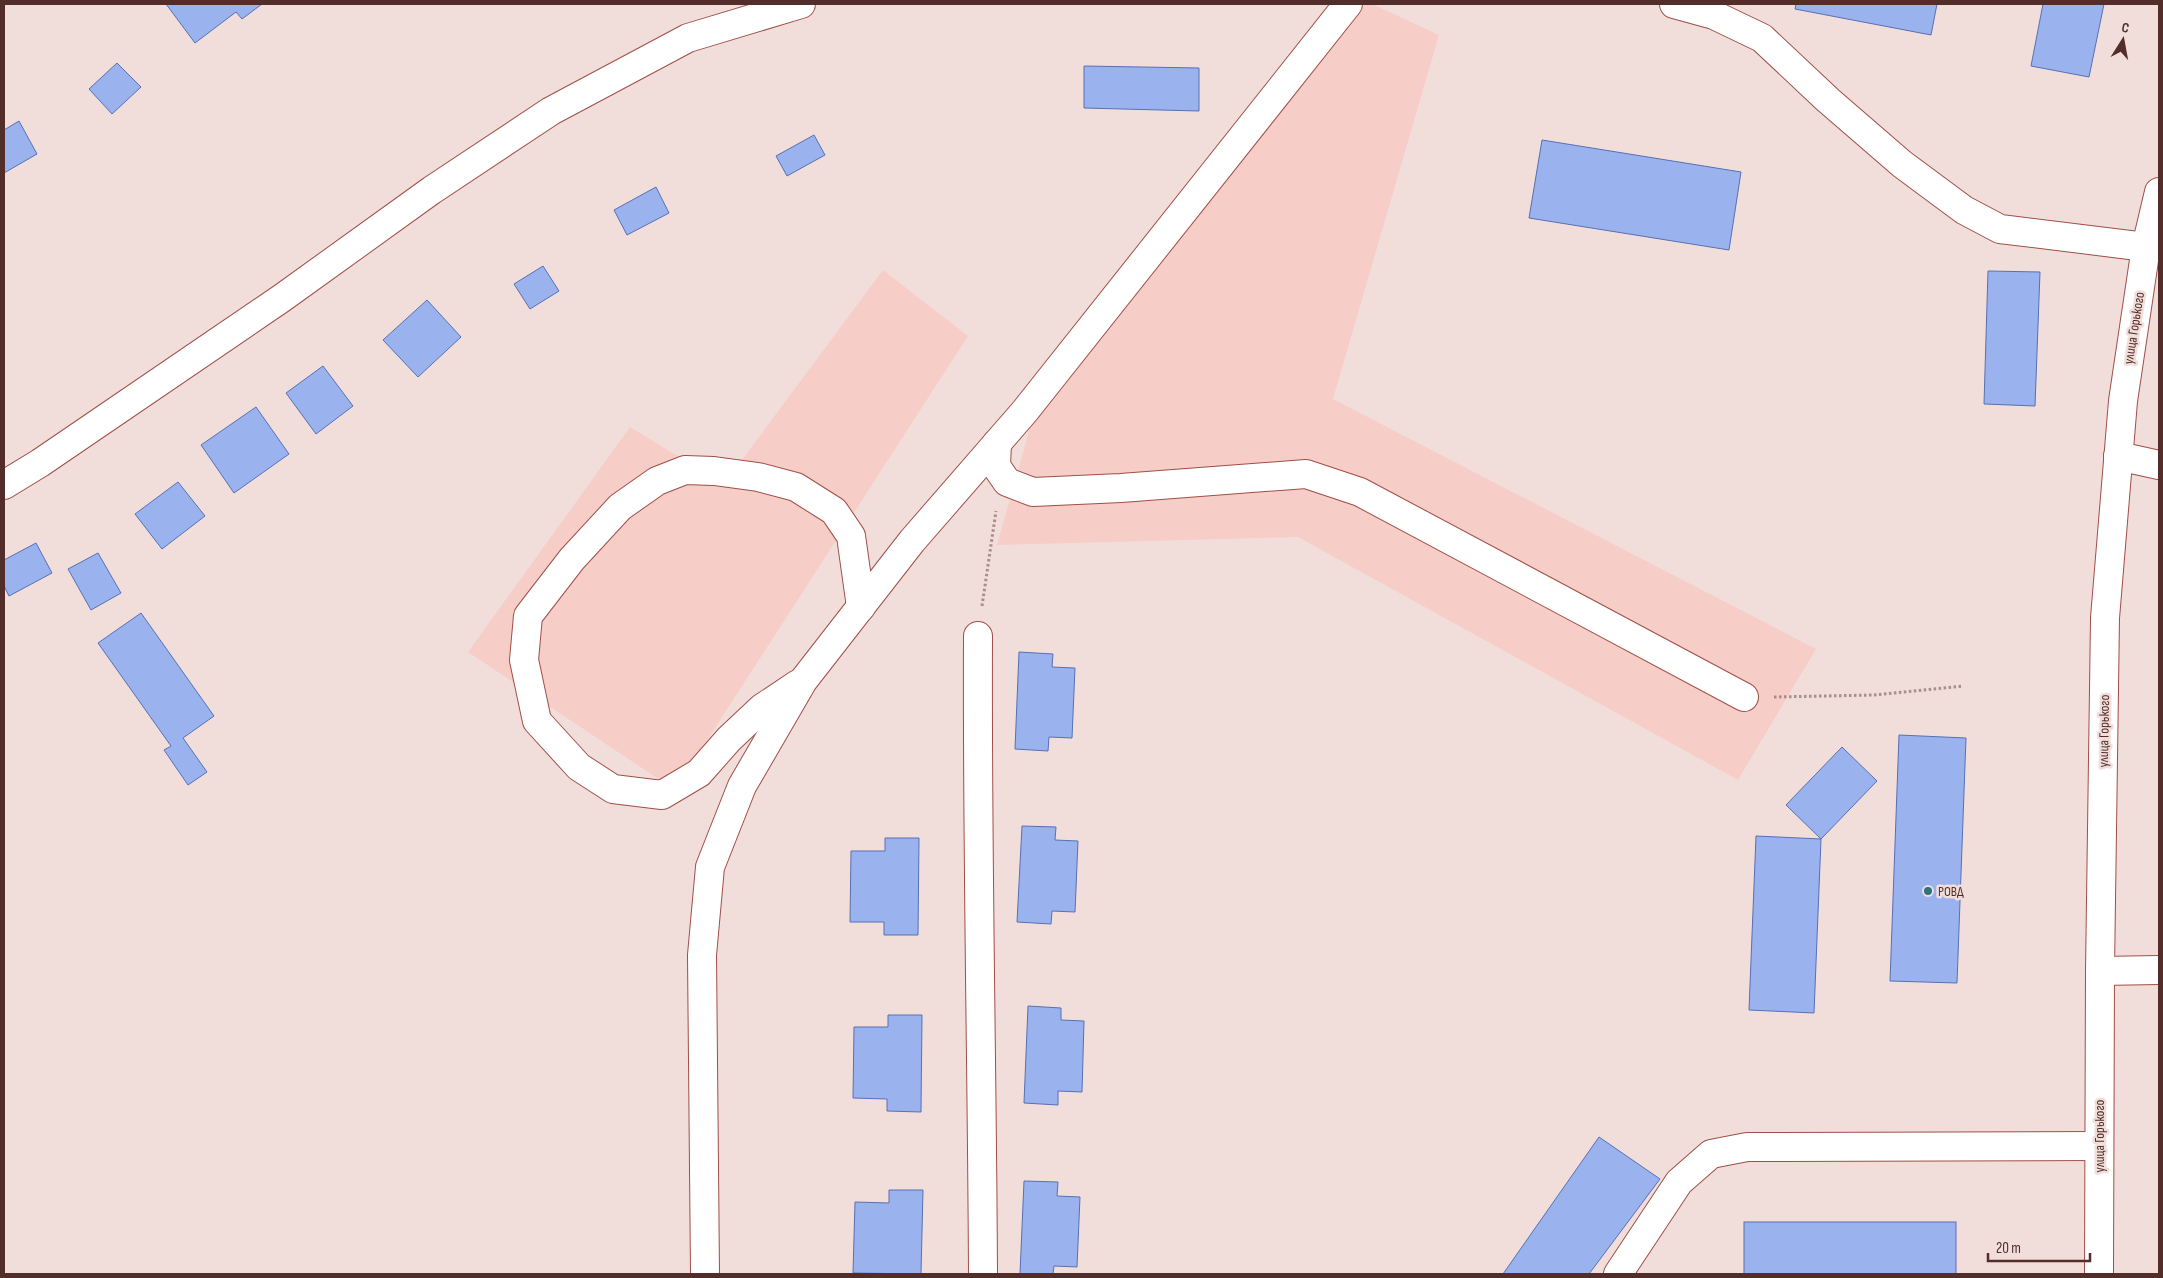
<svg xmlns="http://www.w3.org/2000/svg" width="2163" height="1278" viewBox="0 0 2163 1278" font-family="'Sofia Sans Condensed',sans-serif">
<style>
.built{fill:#f7cdc8}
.building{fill:#9ab3ef;stroke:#5670b3}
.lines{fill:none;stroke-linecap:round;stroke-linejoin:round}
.minor-casing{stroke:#a04e46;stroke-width:30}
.path{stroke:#a88d89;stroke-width:3;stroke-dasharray:2.5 2.5;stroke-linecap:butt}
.minor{stroke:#fff;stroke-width:28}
.poi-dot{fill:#2c747e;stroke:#f1dedb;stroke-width:2}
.labels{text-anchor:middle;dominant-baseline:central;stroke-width:5;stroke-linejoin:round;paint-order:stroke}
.street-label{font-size:14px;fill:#522d29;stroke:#f1dedb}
.poi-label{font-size:14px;fill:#522d29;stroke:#f1dedb;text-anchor:start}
</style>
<rect width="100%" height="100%" fill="#f1dedb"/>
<g class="built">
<polygon points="1362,4 1372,4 1439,35 1333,399 1816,649 1738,780 1298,537 997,545 1031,424"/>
<polygon points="883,270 968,336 675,790 468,652 630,427 724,484"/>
</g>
<g class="building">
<polygon points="166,4 262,4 242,19 236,12 195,43"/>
<polygon points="1796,4 1937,4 1931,35 1795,9"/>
<polygon points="2043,4 2104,4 2089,77 2031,66"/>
<polygon points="117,63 141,87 112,114 89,89"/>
<polygon points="1084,66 1199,68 1199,111 1084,108"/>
<polygon points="19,121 37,154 4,173 4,130"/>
<polygon points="814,135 825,155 787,176 776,156"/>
<polygon points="1542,140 1741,172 1729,250 1529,218"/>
<polygon points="656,187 669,213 627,235 614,210"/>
<polygon points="543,266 559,291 530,309 514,284"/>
<polygon points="1988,271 2040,272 2035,406 1984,404"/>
<polygon points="427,300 461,337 418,377 383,340"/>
<polygon points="323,366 353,406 316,434 286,393"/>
<polygon points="256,407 289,454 234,493 201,445"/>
<polygon points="178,482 205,516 162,549 135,514"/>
<polygon points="36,543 52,573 9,596 4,586 4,560"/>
<polygon points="98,553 121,593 91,610 68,569"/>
<polygon points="141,613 214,716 183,738 207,772 188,785 164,750 171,746 98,643"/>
<polygon points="1019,652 1053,654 1052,667 1075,668 1072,738 1049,737 1048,751 1015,749"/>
<polygon points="1899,735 1966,738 1957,983 1890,981"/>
<polygon points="1842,747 1877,781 1821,839 1786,805"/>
<polygon points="1022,826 1056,827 1055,840 1078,841 1075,912 1052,911 1051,924 1017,922"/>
<polygon points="1756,836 1821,839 1814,1013 1749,1010"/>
<polygon points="885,838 919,838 918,935 884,935 884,922 850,922 851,851 885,851"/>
<polygon points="1028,1006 1061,1008 1061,1020 1084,1021 1082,1092 1058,1091 1058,1105 1024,1103"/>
<polygon points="888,1015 922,1015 921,1112 887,1111 887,1099 853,1098 854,1027 888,1027"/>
<polygon points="1599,1137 1660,1179 1589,1274 1503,1274"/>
<polygon points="1024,1181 1058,1182 1057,1196 1080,1197 1077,1267 1054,1266 1053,1274 1020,1274"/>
<polygon points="889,1190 923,1190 921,1274 853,1273 855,1202 889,1203"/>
<rect x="1744" y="1222" width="212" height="52"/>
</g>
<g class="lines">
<g class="minor-casing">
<g id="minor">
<polyline points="1674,4 1714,15 1762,38 1828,100 1902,164 1964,210 2000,229 2146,247"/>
<polyline points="997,443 996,466 1007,482 1033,492 1121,488 1306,474 1360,492 1744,697"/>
<polyline points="2118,456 2159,465"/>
<polyline points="4,485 40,463 282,298 432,190 551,111 688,38 801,4"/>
<path d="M978,636C977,849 982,1062 983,1274"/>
<polyline points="798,684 762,708 729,739 699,773 662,795 613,789 579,767 537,721 524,660 528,616 572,559 620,507 657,481 685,470 714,471 758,477 796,487 834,511 851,536 861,607"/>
<polyline points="2100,971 2159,970"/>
<polyline points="705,1274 702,955 710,867 742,786 803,681 912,541 1025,411 1348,4"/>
<polyline points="1618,1274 1679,1182 1711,1154 1747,1147 2099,1146"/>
<polyline points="2099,1274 2100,971 2105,618 2123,401 2146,247 2159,192"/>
</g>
</g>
<g class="path">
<polyline points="982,606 996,511"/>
<polyline points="1774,697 1874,695 1963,686"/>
</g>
<use href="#minor" class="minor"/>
</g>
<circle class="poi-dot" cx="1928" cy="891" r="5"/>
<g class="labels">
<g class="street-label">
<text transform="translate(2134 328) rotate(-81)">улица Горького</text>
<text transform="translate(2104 731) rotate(-89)">улица Горького</text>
<text transform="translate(2099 1136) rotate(-90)">улица Горького</text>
</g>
<g class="poi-label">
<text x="1938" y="891">РОВД</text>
</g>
</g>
<rect width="2163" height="1278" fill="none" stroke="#522d29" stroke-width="10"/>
<g transform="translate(2123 40) rotate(11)" stroke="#f1dedb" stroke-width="4" paint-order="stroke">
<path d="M0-4L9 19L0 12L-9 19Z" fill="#522d29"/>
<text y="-8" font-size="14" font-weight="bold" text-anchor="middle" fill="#522d29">С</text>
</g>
<path d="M1988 1253v8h102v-8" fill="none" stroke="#522d29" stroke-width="2.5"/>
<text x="1996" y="1253" font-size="15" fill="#522d29" stroke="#f1dedb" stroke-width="4" paint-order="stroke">20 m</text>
</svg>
